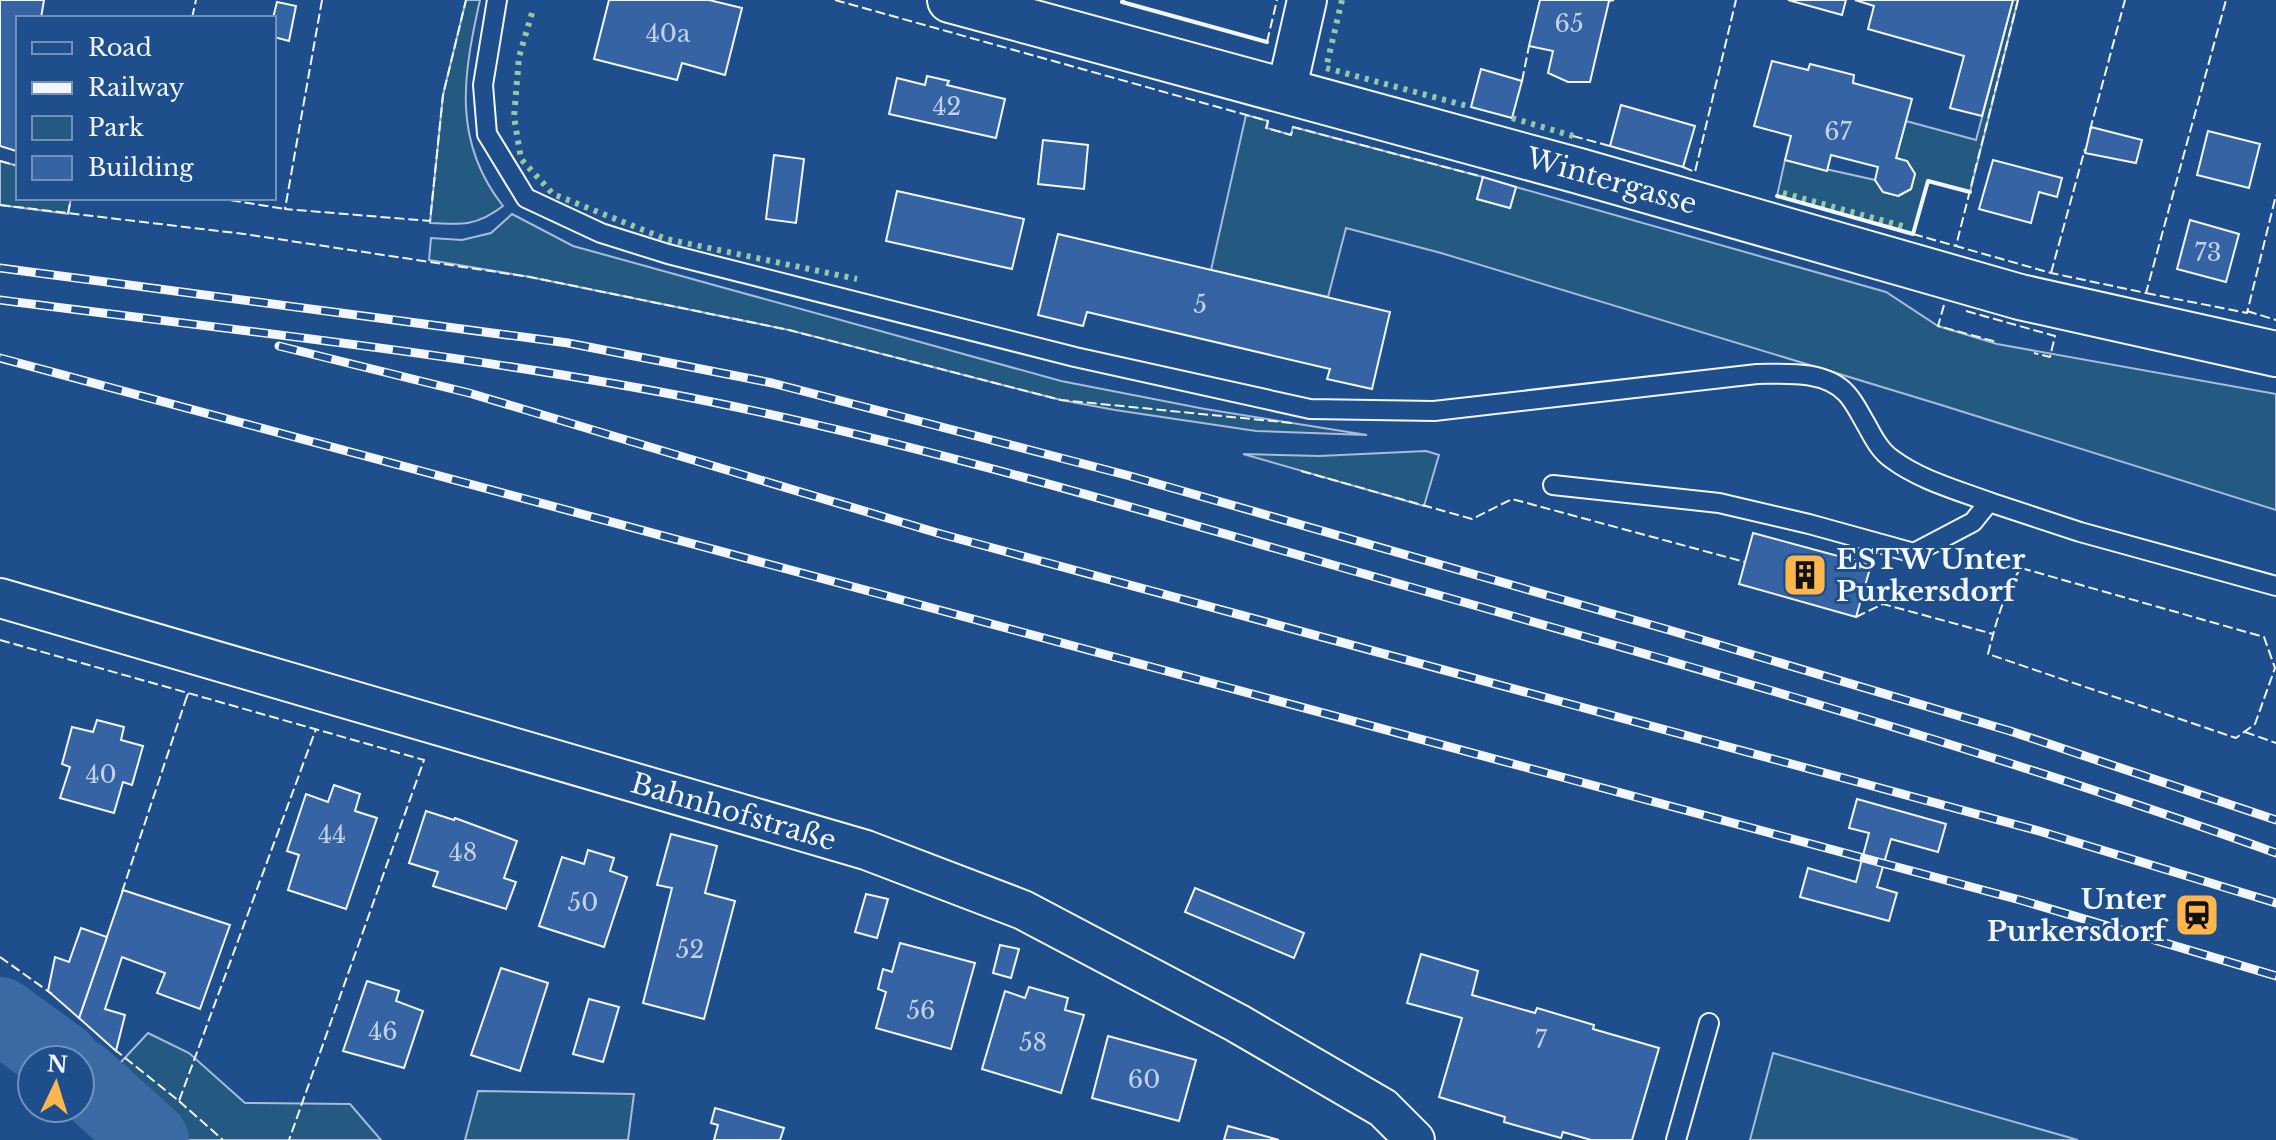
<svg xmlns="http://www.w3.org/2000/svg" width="2276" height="1140" viewBox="0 0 2276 1140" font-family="'Libre Baskerville',serif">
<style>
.green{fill:#245a82;stroke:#a8bbd7;stroke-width:2}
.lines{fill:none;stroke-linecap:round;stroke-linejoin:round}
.river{stroke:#3b69a3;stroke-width:76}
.building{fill:#3563a3;stroke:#f2f6ff;stroke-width:2}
.service-casing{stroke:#f2f6ff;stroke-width:22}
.minor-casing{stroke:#f2f6ff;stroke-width:42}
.tertiary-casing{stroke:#f2f6ff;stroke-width:48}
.service{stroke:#1f4e8c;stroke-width:18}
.minor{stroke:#1f4e8c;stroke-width:38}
.tertiary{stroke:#1f4e8c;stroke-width:44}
.rail-casing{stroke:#f2f6ff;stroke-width:9}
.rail{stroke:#1f4e8c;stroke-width:6;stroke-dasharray:18;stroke-linecap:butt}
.hedge{stroke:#97c8a6;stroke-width:6;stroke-dasharray:4 6;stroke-linecap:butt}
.fence{stroke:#f2f6ff;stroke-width:2;stroke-dasharray:10 4;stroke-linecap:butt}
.wall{stroke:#f2f6ff;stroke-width:4}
.labels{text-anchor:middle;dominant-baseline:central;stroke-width:6;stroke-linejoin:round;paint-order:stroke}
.number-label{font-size:24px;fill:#c3d1e8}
.street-label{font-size:28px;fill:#f2f6ff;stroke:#1f4e8c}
.poi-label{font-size:28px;font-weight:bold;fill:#f2f6ff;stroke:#1f4e8c;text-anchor:start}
</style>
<rect width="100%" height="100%" fill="#1f4e8c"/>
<g class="green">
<path d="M466,0H480C463,76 452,141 503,206C477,226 462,225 430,223L443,95Z"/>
<polygon points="2013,0 2018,0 1970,192 1928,181 1913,234 1777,196 1785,160 1875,180 1883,192 1899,196 1911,189 1915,174 1907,161 1896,158 1906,121 1976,140"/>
<polygon points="1246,115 1268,121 1267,128 1291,135 1293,127 1483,177 1477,199 1510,208 1516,187 1886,292 1938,326 1997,344 2276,394 2276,510 1938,404 1441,253 1346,228 1328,297 1211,270"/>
<polygon points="0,161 18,166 18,198 71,198 68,214 0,205"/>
<polygon points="512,214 573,246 1061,381 1205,409 1367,435 1256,431 1115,410 1061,400 789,330 530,277 429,260 431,238 462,240 491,233"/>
<polygon points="1426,451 1439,455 1424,506 1243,454 1319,456"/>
<polygon points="148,1033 189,1053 245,1103 350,1104 381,1140 106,1140 108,1076"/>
<polygon points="1773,1053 2078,1140 1750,1140"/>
<polygon points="478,1091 634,1094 628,1140 465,1140"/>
</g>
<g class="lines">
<g class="river">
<polyline points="0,1015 62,1060"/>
<polyline points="80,1076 151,1140"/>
</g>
</g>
<g class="building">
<polygon points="0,0 44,0 41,18 18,18 16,151 0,146"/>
<polygon points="609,0 709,0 742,8 725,75 682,63 677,80 594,59"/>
<polygon points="1540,0 1614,0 1609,1 1590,82 1568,82 1548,73 1553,51 1529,46"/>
<polygon points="1788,0 1846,0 1842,15"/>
<polygon points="1855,0 2013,0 1982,116 1950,108 1964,56 1868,29 1874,6"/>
<polygon points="277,2 296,6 289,41 274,37 273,18"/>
<polygon points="1772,61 1808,70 1810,64 1854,75 1853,83 1912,99 1896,158 1907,161 1915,174 1911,189 1898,196 1883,192 1875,180 1878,167 1831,155 1827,171 1785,160 1791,136 1754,126"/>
<polygon points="1481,69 1522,81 1512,118 1471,107"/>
<polygon points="927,76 949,81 947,85 1005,99 996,138 889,114 897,78 925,85"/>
<polygon points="1621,105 1695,126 1683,167 1610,146"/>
<polygon points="2091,127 2142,140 2136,163 2085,153"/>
<polygon points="2208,131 2260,144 2249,188 2197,175"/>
<polygon points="1043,140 1088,145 1084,189 1038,184"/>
<polygon points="774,155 804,159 796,223 766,219"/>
<polygon points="1993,160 2062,178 2057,197 2039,192 2031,223 1979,209"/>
<polygon points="1483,177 1516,187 1510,208 1477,199"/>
<polygon points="897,191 1024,219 1012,269 886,241"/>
<polygon points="2190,220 2239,234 2226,282 2177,269"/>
<polygon points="1058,234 1390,312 1372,389 1327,379 1330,369 1087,312 1083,326 1038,315"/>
<polygon points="1753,533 1871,565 1856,617 1739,584"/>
<polygon points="97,720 124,727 121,740 143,746 132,785 123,782 114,813 60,798 70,767 62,764 72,727 93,732"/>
<polygon points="334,785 360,794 355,811 377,818 346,909 288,890 299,855 287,851 306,794 328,802"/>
<polygon points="1857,799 1946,824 1938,852 1891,839 1877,887 1897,893 1889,921 1800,897 1808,868 1856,882 1869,833 1849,828"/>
<polygon points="426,811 454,820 455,818 517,841 504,878 516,882 506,909 433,886 438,872 409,863"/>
<polygon points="671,834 717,846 705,893 735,901 704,1019 643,1003 672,888 657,885"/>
<polygon points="588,850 614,858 610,871 627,877 604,947 539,926 562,857 584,864"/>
<polygon points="1195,888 1304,933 1294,958 1185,912"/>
<polygon points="123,890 230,925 200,1009 157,993 165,973 122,957 105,1009 125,1015 116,1051 79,1018"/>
<polygon points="866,894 888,899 877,938 855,932"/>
<polygon points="81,928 107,937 79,1018 48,991 55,957 69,962"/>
<polygon points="900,943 975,963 951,1049 876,1028 886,992 878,989 883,969 892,972"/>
<polygon points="1000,945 1019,949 1011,978 993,973"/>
<polygon points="1421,954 1478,971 1472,995 1535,1013 1537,1008 1594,1025 1593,1029 1659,1048 1632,1140 1591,1140 1563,1132 1561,1138 1504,1122 1505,1117 1439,1097 1462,1018 1407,1003"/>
<polygon points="501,968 548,983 520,1071 471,1055"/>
<polygon points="367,981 399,991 396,1001 423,1011 404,1068 343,1051"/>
<polygon points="1029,987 1068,998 1065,1010 1084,1015 1061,1093 982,1069 1005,991 1025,998"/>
<polygon points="589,999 619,1007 603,1062 573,1054"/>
<polygon points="1108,1036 1196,1060 1179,1121 1092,1098"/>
<polygon points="715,1108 784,1128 780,1140 714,1140 718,1125 711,1123"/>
<polygon points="1228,1126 1279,1140 1224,1140"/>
</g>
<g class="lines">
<g class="service-casing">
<g id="service">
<path d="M497,0L483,85L487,134L526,198L601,233L668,254L1075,357L1310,409L1434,411L1757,374C1785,374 1824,370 1846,393C1854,401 1860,414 1866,424C1873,437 1880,451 1892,459C1920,480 1957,490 1989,502"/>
<polyline points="1553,485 1719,503 1809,524 1914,553 1973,522 1989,502 2080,532 2276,586"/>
<polyline points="1676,1140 1709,1023"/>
</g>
</g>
<g class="minor-casing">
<g id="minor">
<polyline points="1286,92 1307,0"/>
<path id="s1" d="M0,598L866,850L1023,910L1237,1023L1383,1108L1415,1140"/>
</g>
</g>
<g class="tertiary-casing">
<g id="tertiary">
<path id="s2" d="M950,0L1579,171L2020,297L2276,354"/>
</g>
</g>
<use href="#service" class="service"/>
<use href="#minor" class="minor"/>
<use href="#tertiary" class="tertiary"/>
<g class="rail-casing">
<g id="rail">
<polyline points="0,268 568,343 772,383 1130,476 1669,630 2010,731 2276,820"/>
<path d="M0,300C238,331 477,355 712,402C943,449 1170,519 1396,583C1692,667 1987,749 2276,853"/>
<polyline points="279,346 469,393 941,534 2039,831 2276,903"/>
<polyline points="0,358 2020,900 2276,976"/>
</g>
</g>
<use href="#rail" class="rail"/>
<g class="hedge">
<polyline points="1342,0 1326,68 1471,107"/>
<polyline points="532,13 519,57 514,117 521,159 553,194 666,239 857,279"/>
<polyline points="1512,118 1573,136"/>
<polyline points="1783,193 1906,227"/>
</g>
<g class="fence">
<polyline points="322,0 285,209 430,221 443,95 466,0"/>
<polyline points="835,0 1268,121 1266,128 1291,135 1293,127 1483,177"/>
<polyline points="2018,0 1956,246 2051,273 2146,293 2226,0"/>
<polyline points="192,18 196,0"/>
<polyline points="1267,42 1277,0"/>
<polyline points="1522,81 1529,46"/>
<polyline points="2090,130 2125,0"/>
<polyline points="1573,136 1610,146"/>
<polyline points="0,161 18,166"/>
<polyline points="1683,167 1695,172 1736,0"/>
<polyline points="217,198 285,209"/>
<polyline points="0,205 244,234 530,277 789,330 1061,400 1292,423"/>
<polyline points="68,214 71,198"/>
<polyline points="1913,234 1956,246"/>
<polyline points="2051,273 2085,149"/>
<polyline points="2146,293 2247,313 2276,195"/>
<polyline points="1944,305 1938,326 1997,342"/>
<polyline points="1966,311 2055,336 2050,357 2034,353"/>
<polyline points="2247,311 2276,320"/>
<polyline points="1301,471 1472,519 1512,499 1745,562"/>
<path d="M2021,568L2264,637L2275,668L2255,724L2236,738L1988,654C1996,623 2003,594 2021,568Z"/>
<polyline points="1856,617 1883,604 1993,634"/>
<polyline points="0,640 188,693 187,697"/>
<polyline points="2245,732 2276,743"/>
<polyline points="122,892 188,693 424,760 289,1140"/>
<polyline points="0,957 52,994"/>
<polyline points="114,1049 179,1101 316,729"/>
<polyline points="179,1101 223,1140"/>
</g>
<g class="wall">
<polyline points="1123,0 1122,2 1267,42"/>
<polyline points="1777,196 1913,234 1928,181 1970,192"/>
</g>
</g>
<defs>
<g id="building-square" transform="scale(2.3)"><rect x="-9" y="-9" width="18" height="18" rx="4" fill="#ffb74d" stroke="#1f4e8c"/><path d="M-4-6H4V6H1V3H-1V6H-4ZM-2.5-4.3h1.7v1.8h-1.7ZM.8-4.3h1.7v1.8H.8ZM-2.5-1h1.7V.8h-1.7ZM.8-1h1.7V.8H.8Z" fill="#111"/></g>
<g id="station-square" transform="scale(2.3)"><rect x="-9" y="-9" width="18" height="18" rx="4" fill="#ffb74d" stroke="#1f4e8c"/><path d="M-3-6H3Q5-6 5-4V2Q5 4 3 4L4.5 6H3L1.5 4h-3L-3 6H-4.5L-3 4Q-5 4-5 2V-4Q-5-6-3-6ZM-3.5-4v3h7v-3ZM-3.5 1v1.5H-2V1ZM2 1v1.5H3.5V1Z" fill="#111"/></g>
</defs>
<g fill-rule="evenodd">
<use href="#building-square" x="1805" y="575"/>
<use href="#station-square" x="2197" y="915"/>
</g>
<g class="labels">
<g class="number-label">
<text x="1569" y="23">65</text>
<text x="668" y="33">40a</text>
<text x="947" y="106">42</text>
<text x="1838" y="131">67</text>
<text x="2208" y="252">73</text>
<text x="1200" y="304">5</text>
<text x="101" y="774">40</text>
<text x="332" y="834">44</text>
<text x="463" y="852">48</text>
<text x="583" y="902">50</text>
<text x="690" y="949">52</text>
<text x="921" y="1010">56</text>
<text x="383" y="1031">46</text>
<text x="1541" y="1039">7</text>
<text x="1033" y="1042">58</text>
<text x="1144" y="1079">60</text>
</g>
<g class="street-label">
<text stroke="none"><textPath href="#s2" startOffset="686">Wintergasse</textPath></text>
<text stroke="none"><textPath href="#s1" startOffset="764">Bahnhofstraße</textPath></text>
</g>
<g class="poi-label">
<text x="1836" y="559">ESTW Unter<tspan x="1836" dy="32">Purkersdorf</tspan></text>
<text x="2166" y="899" text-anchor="end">Unter<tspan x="2166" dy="32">Purkersdorf</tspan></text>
</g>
</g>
<rect x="16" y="16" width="260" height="184" fill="#1f4e8c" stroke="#7391ba" stroke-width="2"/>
<rect x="32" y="42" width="40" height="12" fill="#1f4e8c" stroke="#7391ba" stroke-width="2"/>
<text x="88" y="56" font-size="24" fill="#f2f6ff">Road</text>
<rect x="32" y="82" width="40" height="12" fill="#f2f6ff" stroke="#7391ba" stroke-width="2"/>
<text x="88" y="96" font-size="24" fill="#f2f6ff">Railway</text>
<rect x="32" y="116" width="40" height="24" fill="#245a82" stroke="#7391ba" stroke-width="2"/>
<text x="88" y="136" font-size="24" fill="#f2f6ff">Park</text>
<rect x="32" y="156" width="40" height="24" fill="#3563a3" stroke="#7391ba" stroke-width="2"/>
<text x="88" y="176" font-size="24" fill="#f2f6ff">Building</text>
<g transform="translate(56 1084) rotate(4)"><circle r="38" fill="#1f4e8c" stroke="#7391ba" stroke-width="2"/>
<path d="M0-6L14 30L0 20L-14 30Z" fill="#ffb74d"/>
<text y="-12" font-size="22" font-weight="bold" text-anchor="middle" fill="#f2f6ff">N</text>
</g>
</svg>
